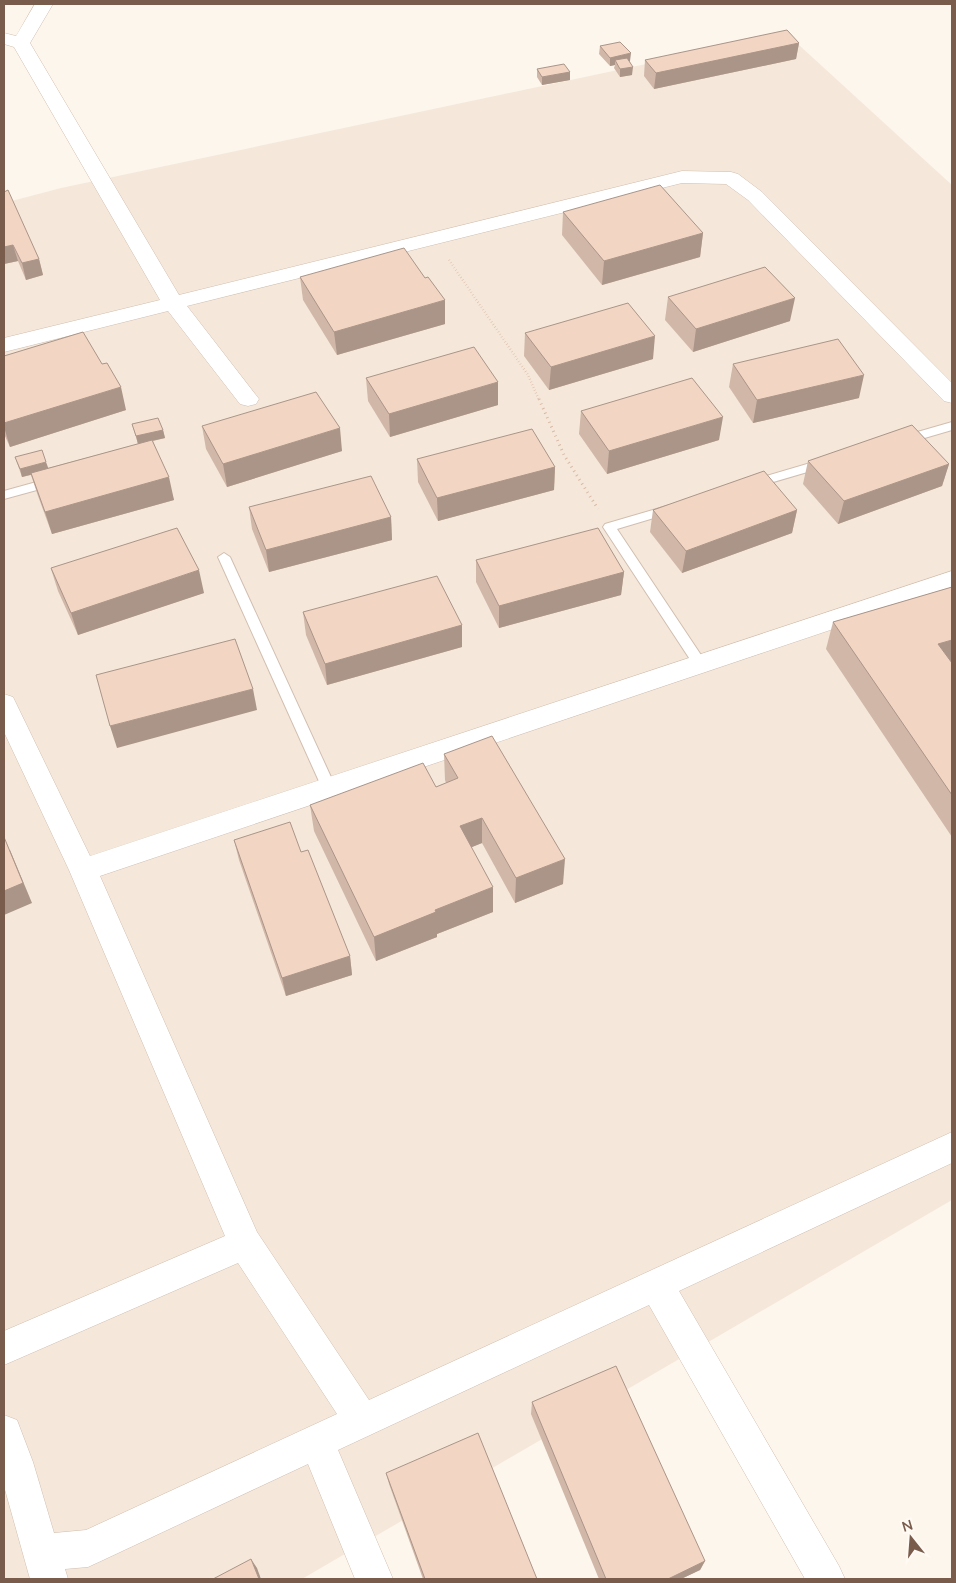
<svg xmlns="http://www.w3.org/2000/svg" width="956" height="1583" viewBox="0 0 956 1583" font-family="'Nunito Sans',sans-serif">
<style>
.residential{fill:#f5e8da}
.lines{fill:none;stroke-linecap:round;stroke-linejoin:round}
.service-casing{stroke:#d1beb0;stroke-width:2}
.minor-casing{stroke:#d1beb0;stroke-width:1}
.path-far1{stroke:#d9b8a5;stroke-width:2.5;stroke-dasharray:0.5 2.5;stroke-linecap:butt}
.path{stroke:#d9b8a5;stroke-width:3;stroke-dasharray:1 4;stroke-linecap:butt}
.service{fill:#fff;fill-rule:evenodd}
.minor{fill:#fff;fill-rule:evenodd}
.wall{fill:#d1b7a8}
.shaded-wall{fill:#aa9588}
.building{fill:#f3d5c3;stroke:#aa9588}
</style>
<rect width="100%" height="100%" fill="#fdf6ec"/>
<polygon class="residential" points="787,34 952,185 952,1200 302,1579 4,1579 4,203 61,188"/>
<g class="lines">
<g class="service-casing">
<g id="service">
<polygon points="952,422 952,430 904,444 898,440 900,437"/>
<polygon points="824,459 828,460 830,463 828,466 753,488 747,484 749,481"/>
<polygon points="51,478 57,482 55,485 4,499 4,491"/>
<polygon points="670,505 676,509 674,512 617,529 705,661 706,664 705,667 695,667 603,527 605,524"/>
<polygon points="224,553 230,557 336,788 334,792 329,794 324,792 322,788 218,557"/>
</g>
</g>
<g class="minor-casing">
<g id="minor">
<polygon points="35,4 53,4 30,43 179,295 682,171 731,172 738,174 762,192 952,383 952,403 944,401 748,200 726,184 682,183 187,306 259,399 256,404 248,406 240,404 168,311 4,352 4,338 160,300 14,47 4,44 4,33 16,36"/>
<polygon points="952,571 952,589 100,876 257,1232 369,1400 952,1132 952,1163 679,1291 839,1566 845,1579 805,1579 649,1305 338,1450 393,1579 355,1579 308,1464 101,1561 88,1567 65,1569 68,1579 30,1579 4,1486 4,1415 17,1420 33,1462 54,1533 86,1530 337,1414 238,1263 4,1365 4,1331 225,1236 69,870 4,732 4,694 13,697 90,856"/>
</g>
</g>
<polyline class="path-far1" points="449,260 528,375 539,400"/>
<polyline class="path" points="539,399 564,455 598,509"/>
<use href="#service" class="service"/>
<use href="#minor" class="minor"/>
</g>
<g class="wall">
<polygon points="799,43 796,59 654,89 644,76 645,60"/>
<polygon points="600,46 630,61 632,75 620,77 614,68 615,65 610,66 599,54"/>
<polygon points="537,69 570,72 570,80 542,85 537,77"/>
<polygon points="4,192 39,259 43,275 26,280 18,261 4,264"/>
<polygon points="563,212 703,233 700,257 602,285 562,235"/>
<polygon points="300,277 445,324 337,355 303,300"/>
<polygon points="668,297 790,321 693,352 665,320"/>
<polygon points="525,333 653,359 549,390 524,356"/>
<polygon points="4,356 126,410 10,447 4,434"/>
<polygon points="733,364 859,398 753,423 729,387"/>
<polygon points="366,378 498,405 390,437 368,401"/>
<polygon points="581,411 719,440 607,474 579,434"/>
<polygon points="132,424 163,430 165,438 153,441 174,500 52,534 38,496 31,475 22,477 15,457 48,468 138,444"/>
<polygon points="202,426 342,451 227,487 206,449"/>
<polygon points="417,459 555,467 554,490 438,521 418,482"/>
<polygon points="808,461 949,464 942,486 838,524 803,484"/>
<polygon points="249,507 391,517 392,540 269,572 252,529"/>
<polygon points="653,510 797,510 792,533 682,573 650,532"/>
<polygon points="476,560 624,572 621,595 499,628 476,582"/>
<polygon points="51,569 204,593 78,635 58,591"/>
<polygon points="952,587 952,837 826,649 833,622"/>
<polygon points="303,612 462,625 462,647 327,685 306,635"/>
<polygon points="444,754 563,884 515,903 482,843 471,847 493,912 437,934 437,937 376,961 314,831 310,805 436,787 446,783 445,780"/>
<polygon points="234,840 301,852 350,956 352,975 286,996 239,860"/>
<polygon points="532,1402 705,1561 700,1570 681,1579 599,1579 531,1414"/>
<polygon points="386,1473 537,1579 423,1579 389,1484"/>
</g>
<g class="shaded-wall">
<polygon points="799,43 796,59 654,89 656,73"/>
<polygon points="631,53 630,61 618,64 615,60 615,65 610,66 610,58"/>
<polygon points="633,67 632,75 620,77 620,69"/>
<polygon points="570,72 570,80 542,85 542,77"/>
<polygon points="703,233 700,257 602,285 604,261"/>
<polygon points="13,245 18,261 4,264 4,247"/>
<polygon points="39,259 43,275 26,280 22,263"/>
<polygon points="795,298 790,321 693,352 696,329"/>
<polygon points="445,300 445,324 337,355 334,332"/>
<polygon points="655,336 653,359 549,390 551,367"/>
<polygon points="864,375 859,398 753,423 757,400"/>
<polygon points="498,382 498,405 390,437 389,414"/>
<polygon points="121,387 126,410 10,447 4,427 4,423"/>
<polygon points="723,417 719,440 607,474 609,451"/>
<polygon points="340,428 342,451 227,487 223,464"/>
<polygon points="163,430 165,438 138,444 136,436"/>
<polygon points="46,462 49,470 22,477 20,469"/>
<polygon points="949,464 942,486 838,524 844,501"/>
<polygon points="555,467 554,490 438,521 437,498"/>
<polygon points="169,477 174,500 52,534 45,512"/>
<polygon points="797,510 792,533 682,573 686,551"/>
<polygon points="391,517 392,540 269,572 266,550"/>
<polygon points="199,570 204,593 78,635 71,613"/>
<polygon points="624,572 621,595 499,628 499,606"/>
<polygon points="462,625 462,647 327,685 325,664"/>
<polygon points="952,640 952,664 938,644"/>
<polygon points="253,689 257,710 117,748 110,726"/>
<polygon points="482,818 482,843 460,852 460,826"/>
<polygon points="10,850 32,903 4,915 4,891"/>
<polygon points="565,859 563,884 515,903 516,878"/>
<polygon points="493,887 493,912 437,934 437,937 376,961 374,937 435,910"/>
<polygon points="350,956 352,975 286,996 282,978"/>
<polygon points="251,1559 257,1568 261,1579 259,1579"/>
<polygon points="705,1561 700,1570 681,1579 668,1579"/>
</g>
<g class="building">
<polygon points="787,30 799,43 656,73 645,60"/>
<polygon points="620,42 631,53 610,58 600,46"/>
<polygon points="627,58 633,67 620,69 615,60"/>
<polygon points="564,64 570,72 542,77 537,69"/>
<polygon points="660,185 703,233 604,261 563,212"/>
<polygon points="8,190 39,259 22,263 13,245 4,247 4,192"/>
<polygon points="404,248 425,278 428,277 445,300 334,332 300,277"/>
<polygon points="765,267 795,298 696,329 668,297"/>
<polygon points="628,303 655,336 551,367 525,333"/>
<polygon points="83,332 102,364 107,363 121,387 4,423 4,356"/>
<polygon points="838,339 864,375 757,400 733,364"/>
<polygon points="474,347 498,382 389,414 366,378"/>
<polygon points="692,378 723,417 609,451 581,411"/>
<polygon points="316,392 340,428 223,464 202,426"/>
<polygon points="158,418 163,430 136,436 132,424"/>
<polygon points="912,425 949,464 844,501 808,461"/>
<polygon points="532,429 555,467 437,498 417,459"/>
<polygon points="152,440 169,477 45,512 31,473"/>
<polygon points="42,450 46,462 20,469 15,457"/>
<polygon points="764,471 797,510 686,551 653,510"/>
<polygon points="371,476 391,517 266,550 249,507"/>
<polygon points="177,528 199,570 71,613 51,568"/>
<polygon points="598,528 624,572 499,606 476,560"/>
<polygon points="437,576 462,625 325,664 303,612"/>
<polygon points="952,587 952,640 938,644 952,663 952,795 833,622"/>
<polygon points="235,639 253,689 110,726 96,675"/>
<polygon points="492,736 565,859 516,878 482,818 460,826 493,887 435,910 436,912 374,937 310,805 423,763 436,787 458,778 444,754"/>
<polygon points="290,822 301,852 308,850 350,956 282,978 234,840"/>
<polygon points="4,837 23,883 4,891"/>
<polygon points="616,1366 705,1561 668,1579 606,1579 532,1402"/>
<polygon points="478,1433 537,1579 425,1579 386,1473"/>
<polygon points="251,1559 259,1579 213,1579"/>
</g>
<rect width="956" height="1583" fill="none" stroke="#7a5c4d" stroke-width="10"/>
<g transform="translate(911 1538) rotate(343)" stroke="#fffaf3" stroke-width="4" paint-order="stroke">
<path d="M0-4L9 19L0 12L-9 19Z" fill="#7a5c4d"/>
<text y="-8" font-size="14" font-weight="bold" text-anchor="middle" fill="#7a5c4d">N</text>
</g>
</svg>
